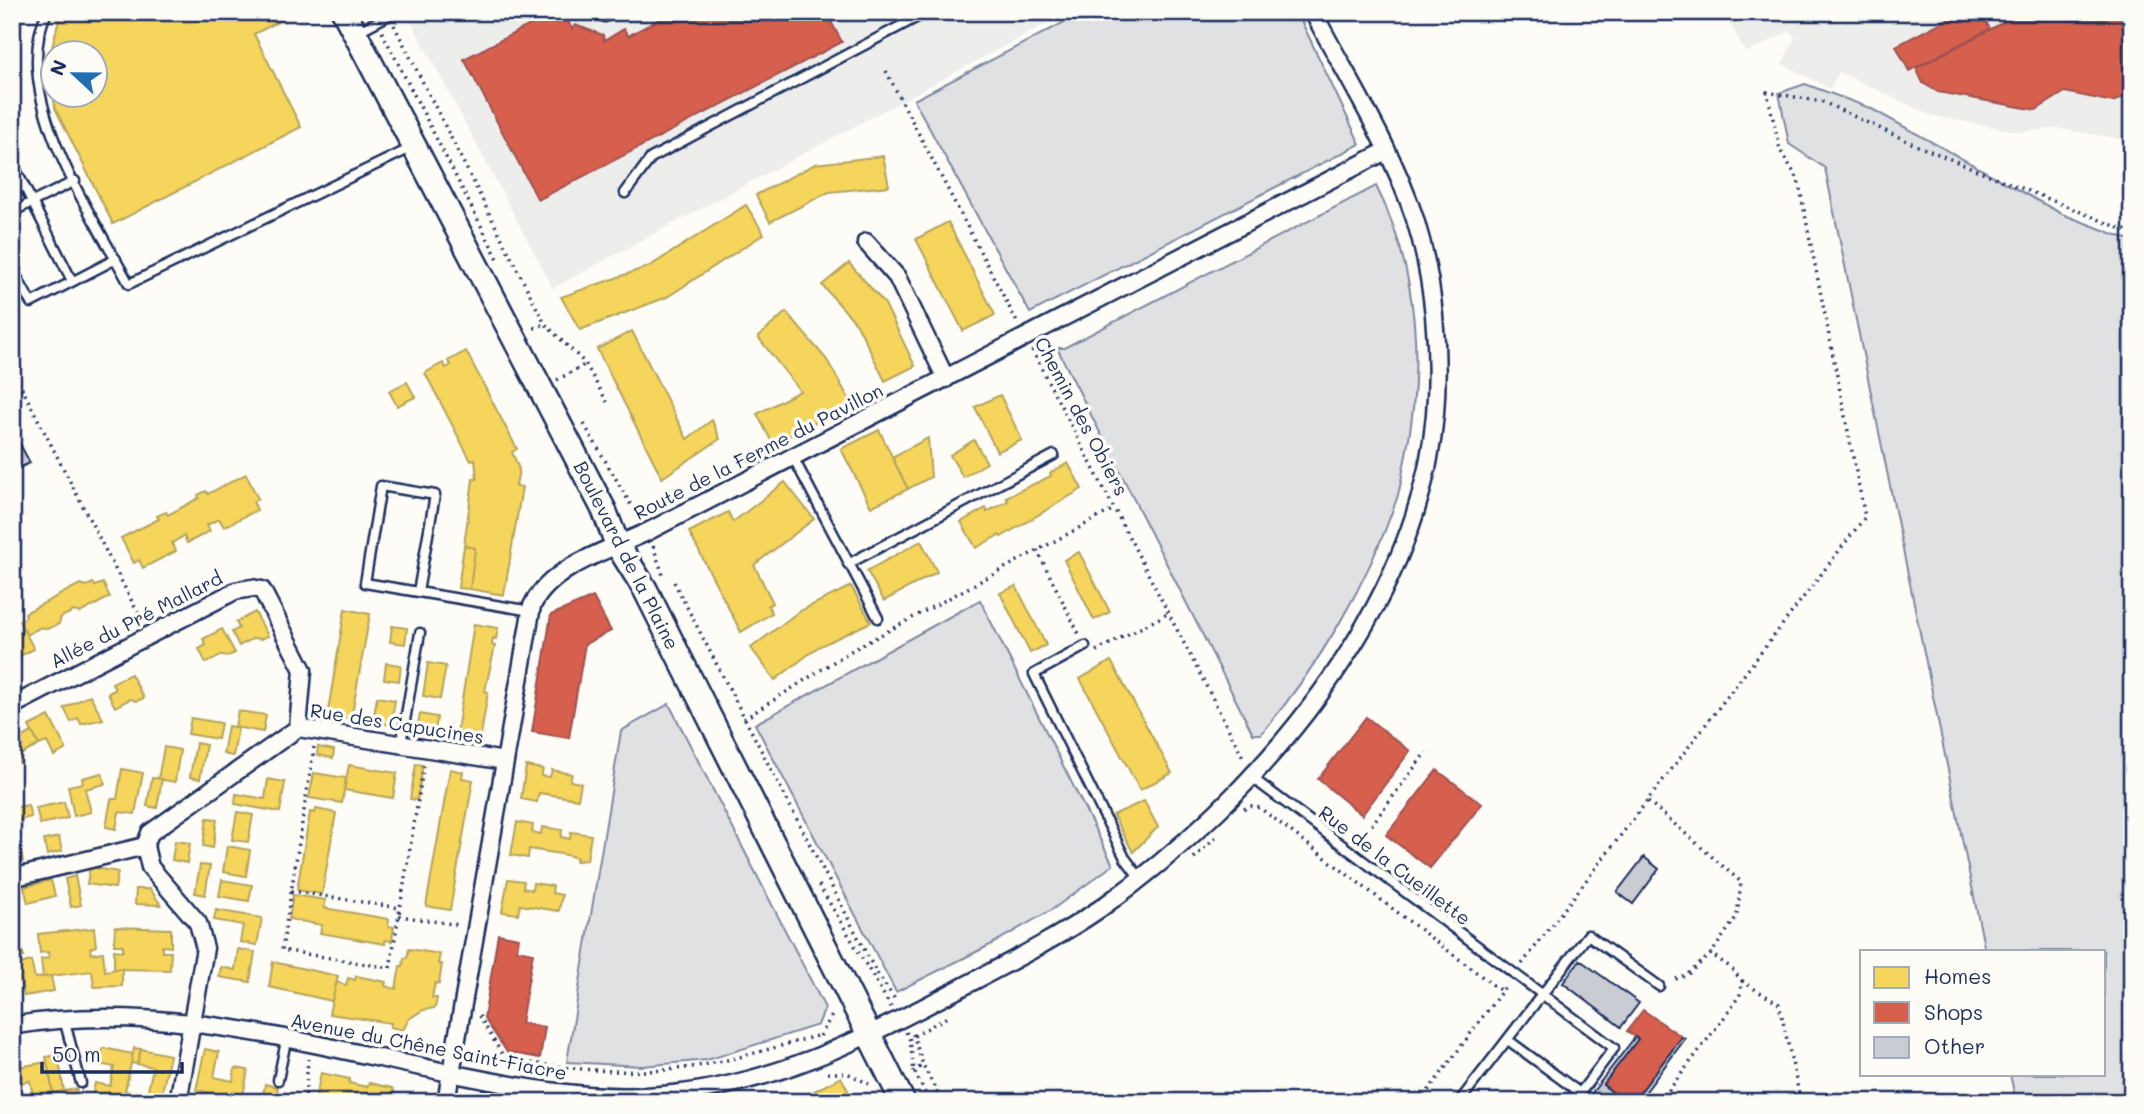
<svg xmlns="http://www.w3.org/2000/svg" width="2144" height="1114" viewBox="0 0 2144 1114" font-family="Mali,sans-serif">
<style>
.built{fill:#edeeec}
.green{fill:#e0e1e3;stroke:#7e88a0;stroke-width:2}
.homes{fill:#f6d55c;stroke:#b4a35d;stroke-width:2;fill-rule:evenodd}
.shops{fill:#d6604d;stroke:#9e5152;stroke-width:2}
.building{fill:#c9ccd3;stroke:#1b2f5e;stroke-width:2}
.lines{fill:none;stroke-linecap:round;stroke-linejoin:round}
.lane-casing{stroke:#1b2f5e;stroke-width:13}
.street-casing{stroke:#1b2f5e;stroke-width:21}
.secondary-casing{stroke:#1b2f5e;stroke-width:28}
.path{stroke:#1b2f5e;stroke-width:3.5;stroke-dasharray:2 5;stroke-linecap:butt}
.lane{stroke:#fdfcf7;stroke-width:8}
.street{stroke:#fdfcf7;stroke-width:16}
.secondary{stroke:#fdfcf7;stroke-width:23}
.labels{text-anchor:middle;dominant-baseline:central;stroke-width:7;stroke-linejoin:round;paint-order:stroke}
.street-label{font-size:19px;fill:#1b2f5e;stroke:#fdfcf7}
</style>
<rect width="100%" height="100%" fill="#fdfcf7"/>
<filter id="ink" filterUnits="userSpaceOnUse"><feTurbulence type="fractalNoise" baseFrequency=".0143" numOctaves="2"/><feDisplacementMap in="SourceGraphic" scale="14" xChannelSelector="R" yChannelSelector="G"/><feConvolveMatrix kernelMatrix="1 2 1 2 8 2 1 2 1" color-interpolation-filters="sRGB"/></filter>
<g filter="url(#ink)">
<g class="built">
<polygon points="406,12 1068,12 553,288"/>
<polygon points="1724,12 2132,12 2132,141 2056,128 2022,132 1932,116 1839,72 1830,89 1782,64 1795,37 1790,31 1746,53"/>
</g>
<g class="green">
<polygon points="1084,12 1297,12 1360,144 1030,313 914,100"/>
<polygon points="1805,84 1870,108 2062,214 2132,241 2132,1102 2016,1102 2010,1074 2104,1074 2104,951 1985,951 1825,168 1789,144 1779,93"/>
<path d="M1376,186C1419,271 1424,368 1405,460C1402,473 1401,488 1396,501C1367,585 1318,667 1261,734H1253L1057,348H1064Z"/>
<polygon points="980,600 1113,865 1053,909 990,945 896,992 755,724"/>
<polygon points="669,704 825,1008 818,1025 707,1060 642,1066 567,1062 621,731"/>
</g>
<g class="homes">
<path d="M61,12H289L291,15L254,34L301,127L113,224L55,108L49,59ZM52,52H94V94H52Z"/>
<polygon points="883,156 889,186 829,192 770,222 756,195 815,164"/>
<polygon points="746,205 764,234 667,297 580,330 561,297 650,266"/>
<polygon points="948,222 995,315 963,331 916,239"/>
<polygon points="849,263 885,304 915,366 885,381 857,324 822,285"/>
<polygon points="786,312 827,360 852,404 773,444 757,414 800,391 758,337"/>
<polygon points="632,331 687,439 712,420 720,439 662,478 597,349"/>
<polygon points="466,351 517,449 512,452 519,469 516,486 522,487 504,595 470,589 475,548 464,546 473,479 477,479 475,459 471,461 425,373 443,363 446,368 451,365 448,361"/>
<polygon points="407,382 415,397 397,406 389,391"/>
<polygon points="1000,395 1022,440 997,452 975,407"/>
<polygon points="879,430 908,489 871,507 841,449"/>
<polygon points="928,438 931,477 908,489 892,457"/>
<polygon points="974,440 987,463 963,477 950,455"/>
<polygon points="1068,463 1082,489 1001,537 999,535 976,548 961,522 986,508 987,512 1008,501 1006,497 1051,476 1050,473"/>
<polygon points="246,474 258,499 253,501 257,510 224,527 219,519 207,525 210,531 187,543 184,536 172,543 176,551 143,568 139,560 134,563 121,538 159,519 157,516 166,512 168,515 199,498 198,495 206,491 208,494"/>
<polygon points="785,482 814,519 754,565 773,603 768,605 772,613 741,632 689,532 728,512 733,522"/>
<polygon points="921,541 937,572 884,601 867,571"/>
<polygon points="464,546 475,548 470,589 458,588"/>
<polygon points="1079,552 1110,612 1094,620 1064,560"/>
<polygon points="93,583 95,586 103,583 110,597 80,613 74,611 61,617 59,624 47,629 41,627 26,635 19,621 26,617 25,613 80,584 87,586"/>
<polygon points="851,586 871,622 818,647 775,680 751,648 798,612"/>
<polygon points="1016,586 1046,645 1030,653 1000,593"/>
<polygon points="345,609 370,614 351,719 332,716 333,712 328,711"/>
<polygon points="255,612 268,636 261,639 254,638 239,646 232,632 239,628 236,622"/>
<polygon points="474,624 498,628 496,639 493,638 492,645 495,646 485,691 488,692 481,735 475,734 474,739 459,737 460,732 457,731"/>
<polygon points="392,626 407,628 405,644 390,642"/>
<polygon points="222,629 235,653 228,656 221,655 206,663 199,649 206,645 203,639"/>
<polygon points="24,630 34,649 12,660 12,633 15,635"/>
<polygon points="1111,661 1172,773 1140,790 1080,679"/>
<polygon points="386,663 401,665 399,681 384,679"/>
<polygon points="428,663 446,666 440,699 423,696"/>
<polygon points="131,674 144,698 137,701 130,699 115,707 108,693 115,690 112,683"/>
<polygon points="90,695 103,719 81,724 78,718 71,722 64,708"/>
<polygon points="377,697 395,700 391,725 373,722"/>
<polygon points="238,711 266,715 263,732 235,727"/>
<polygon points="420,714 437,717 435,733 417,729"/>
<polygon points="49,716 66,749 54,756 47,742 39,745 29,726"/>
<polygon points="191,718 221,723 218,739 188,734"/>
<polygon points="228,726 238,728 233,756 223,754"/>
<polygon points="32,732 39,745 18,756 12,742"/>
<polygon points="196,743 206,745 200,779 190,777"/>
<polygon points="12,745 21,761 14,765 12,764"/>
<polygon points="164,747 180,750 175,782 158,779"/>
<polygon points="318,747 334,750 333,758 317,755"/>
<polygon points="416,764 423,765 417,800 410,799"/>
<polygon points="349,765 397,773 393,798 344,790"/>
<polygon points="526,766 543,769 541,776 550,777 552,770 572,774 570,781 581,783 578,799 539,793 537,802 521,799"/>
<polygon points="122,769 143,773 135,814 119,812 116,829 106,827 111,799 117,799"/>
<polygon points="450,769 463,772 462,778 473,780 450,910 426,906"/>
<polygon points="102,773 105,784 85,789 91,812 74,816 68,786 83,783 82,778"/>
<polygon points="314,773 346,778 342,803 309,798"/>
<polygon points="152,778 162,779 157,808 147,806"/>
<polygon points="268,779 285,782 280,812 235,804 236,794 265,799"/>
<polygon points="1144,801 1158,827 1133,852 1113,815"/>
<polygon points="64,802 68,818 40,824 36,808"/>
<polygon points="28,805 31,817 15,821 20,844 12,846 12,808"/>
<polygon points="316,809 336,813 322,894 297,890 310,812 315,813"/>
<polygon points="237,812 253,815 248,842 232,840"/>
<polygon points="207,818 217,819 213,848 203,846"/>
<polygon points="517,822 533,825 532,832 541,834 542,827 562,830 561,837 570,839 571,832 591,835 587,860 576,861 577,858 567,855 529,849 528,858 511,855"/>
<polygon points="59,837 62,851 47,855 44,840"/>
<polygon points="175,841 190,843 187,863 172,860"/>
<polygon points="19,844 23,861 12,863 12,846"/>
<polygon points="227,846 250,850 246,876 223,872"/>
<polygon points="200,865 210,866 205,895 195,893"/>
<polygon points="90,867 118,872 115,888 87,884"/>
<polygon points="75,876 81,905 71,907 65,879"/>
<polygon points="508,879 524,881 523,888 532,890 533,883 553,886 552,893 562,895 559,911 520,905 518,914 502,912"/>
<polygon points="51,880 55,896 28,903 24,887"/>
<polygon points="222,880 252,885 249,901 219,896"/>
<polygon points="17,889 20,904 12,906 12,890"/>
<polygon points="136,889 150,889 161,905 135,904"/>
<polygon points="293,895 326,900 324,908 389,919 388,926 394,927 392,941 385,940 385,944 320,933 322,925 289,919"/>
<polygon points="216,910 262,918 257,945 240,942 243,925 214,920"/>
<polygon points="115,927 171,929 171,947 162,946 162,952 171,952 170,970 114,969 114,950 123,951 123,945 114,945"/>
<polygon points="94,928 96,946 90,948 91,954 103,952 105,971 122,968 122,986 94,987 92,971 43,977 41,959 49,958 48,952 40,953 38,934"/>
<polygon points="18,938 24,957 15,959 17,965 31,961 35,978 51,976 54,991 24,996 21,981 12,984 12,939"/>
<polygon points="238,949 255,952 250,982 219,977 221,967 235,970"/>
<polygon points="409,949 440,954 438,964 442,964 439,984 435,983 432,998 437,998 435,1008 423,1010 409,1019 403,1030 390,1027 391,1023 329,1014 336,982 346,985 348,978 355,980 356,976 386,982 385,986 396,989 400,966 403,966 404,958 407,958"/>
<polygon points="273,962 338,976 332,1001 269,987"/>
<polygon points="103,1048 133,1054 125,1091 147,1095 153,1067 137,1064 141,1049 170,1055 160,1102 91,1102 95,1083 110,1086 114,1067 99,1064"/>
<polygon points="134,1048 141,1049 137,1064 131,1063"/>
<polygon points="205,1049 219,1052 214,1077 233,1081 235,1068 248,1070 243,1096 262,1100 265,1084 278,1087 275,1102 215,1102 217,1094 196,1090"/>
<polygon points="58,1055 64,1091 53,1093 46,1057"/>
<polygon points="47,1062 53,1093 76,1089 78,1102 34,1102 30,1081 15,1084 12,1068"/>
<polygon points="321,1073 350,1079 349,1083 367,1087 369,1083 392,1088 401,1102 323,1102 324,1098 316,1096"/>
<polygon points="841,1077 854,1102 793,1102"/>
</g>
<g class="shops">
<polygon points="555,12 563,12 572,29 575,25 603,35 604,41 624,29 628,36 673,12 826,12 842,42 538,200 464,59"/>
<polygon points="1961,12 1981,12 1990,29 1909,71 1896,46"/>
<polygon points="1999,12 2132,12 2132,93 2113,102 2065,92 2036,110 1938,92 1923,83 1916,68 2004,22"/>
<polygon points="593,597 611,631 585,644 569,738 532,732 551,615"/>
<polygon points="1366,717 1410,751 1362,815 1318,779"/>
<polygon points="1437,770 1482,804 1430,868 1386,835"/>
<polygon points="498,934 519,938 517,950 533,953 521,1023 545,1027 540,1058 507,1052 484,1018"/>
<polygon points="1643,1010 1682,1037 1633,1102 1626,1102 1603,1085 1638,1039 1627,1031"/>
</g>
<g class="building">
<polygon points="12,429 30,463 12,471"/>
<polygon points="1644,857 1659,869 1633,904 1617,892"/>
<polygon points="1580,960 1639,1003 1621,1027 1563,983"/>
<polygon points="1635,1037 1638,1039 1603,1085 1626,1102 1585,1102"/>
<polygon points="1682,1037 1685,1039 1638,1102 1633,1102"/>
</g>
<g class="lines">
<g class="lane-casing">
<g id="lane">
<path d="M47,12C8,94 91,212 129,284L413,147"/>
<polyline points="594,12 605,17 613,12"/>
<polyline points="357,32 395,12"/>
<polyline points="12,162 72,281"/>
<polyline points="625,193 651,158 927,12"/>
<polyline points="12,212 75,181"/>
<polyline points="12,268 31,303 116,259"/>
<polyline points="793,457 878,618"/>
<polyline points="848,564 1054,455"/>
<polyline points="418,592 435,495 381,486 365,583 531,611"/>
<polyline points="1085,646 1034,674 1125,858 1140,878"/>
<polyline points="401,744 420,633"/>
<polyline points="1252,774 1259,783 1614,1048 1580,1093 1508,1040"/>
<polyline points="64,1019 81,1083"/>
<polyline points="278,1080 286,1041"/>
<polyline points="1459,1102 1588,935 1659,986"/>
</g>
</g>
<g class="street-casing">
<g id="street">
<polyline points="866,242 897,277 946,379"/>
<polyline points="12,706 235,591 252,588 262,590 303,670 298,728"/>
<polyline points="12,878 145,846"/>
<path d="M12,1026C156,1000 304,1043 445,1072C517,1087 588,1101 662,1095C766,1087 858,1042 949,994C1000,967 1053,941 1101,908C1256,799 1420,609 1435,414C1440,350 1434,280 1415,219C1391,146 1348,79 1313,12"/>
<polyline points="178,1102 205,948 198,923 150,867 145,846 150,833 298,728 505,761"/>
<path d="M446,1102L532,606C551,566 609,550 647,532L1386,151"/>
</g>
</g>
<g class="secondary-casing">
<polyline id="secondary" points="344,12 604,510 618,546 645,589 903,1102"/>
</g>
<g class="path">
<polyline points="394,25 545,324 585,363 607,402"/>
<polyline points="382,32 498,259"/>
<polyline points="886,71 1017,322"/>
<polyline points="534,328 545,324"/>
<polyline points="1032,350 1244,759"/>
<polyline points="12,369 142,621"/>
<polyline points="557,380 586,364"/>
<polyline points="584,424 638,517"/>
<polyline points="653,546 664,578"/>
<polyline points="1037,550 1080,636"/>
<polyline points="674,582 876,972 897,1002"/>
<polyline points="1096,651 1169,613"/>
<polyline points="744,719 849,652 1114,509"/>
<polyline points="314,747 282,950 390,968 424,764"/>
<polyline points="1648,801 1741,882 1737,916 1711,954"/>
<polyline points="1244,809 1252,806 1260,808 1501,991"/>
<polyline points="1359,842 1426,752"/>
<polyline points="1194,858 1219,834"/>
<polyline points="819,885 891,1007"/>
<polyline points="291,891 400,908"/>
<polyline points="399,916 459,925"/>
<polyline points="1522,964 1865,517 1798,179 1780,150 1767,92 1823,102 1918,146 2132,233"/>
<polyline points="1742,981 1779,1004 1801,1102"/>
<path d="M479,1016L505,1059C573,1070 645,1078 713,1063C748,1056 782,1045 817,1036"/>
<polyline points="906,1032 910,1040 914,1071 930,1102"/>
<polyline points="913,1034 923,1065"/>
<polyline points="820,1036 834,1012"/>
<polyline points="914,1036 947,1017"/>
<polyline points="913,1072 923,1065 942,1102"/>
<polyline points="828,1073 847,1073 869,1084"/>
<polyline points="305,1102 308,1059"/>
<polyline points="1420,1102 1507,984"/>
<polyline points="1660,1102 1732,1007 1740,994 1742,981 1730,967 1711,954 1688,974 1671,981"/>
</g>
<use href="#lane" class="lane"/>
<use href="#street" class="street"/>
<use href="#secondary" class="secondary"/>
</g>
</g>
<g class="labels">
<g class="street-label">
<text transform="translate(1082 416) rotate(62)">Chemin des Obiers</text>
<text transform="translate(758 451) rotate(-27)">Route de la Ferme du Pavillon</text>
<text transform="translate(627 555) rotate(63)">Boulevard de la Plaine</text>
<text transform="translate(136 619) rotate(-27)">Allée du Pré Mallard</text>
<text transform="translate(397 723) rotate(9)">Rue des Capucines</text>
<text transform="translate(1395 865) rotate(37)">Rue de la Cueillette</text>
<text transform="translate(429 1046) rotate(11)">Avenue du Chêne Saint-Fiacre</text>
</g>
</g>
<rect width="2144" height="1114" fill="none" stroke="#fdfcf7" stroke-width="42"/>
<rect x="21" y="21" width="2102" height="1072" fill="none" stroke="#1b2f5e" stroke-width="2.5" filter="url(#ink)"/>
<rect x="1860" y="950" width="245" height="126" fill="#fdfcf7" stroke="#a3aaba" stroke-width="2"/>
<rect x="1874" y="967" width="35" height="21" fill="#f6d55c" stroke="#a3aaba" stroke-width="2"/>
<text x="1924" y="984" font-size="21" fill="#1b2f5e">Homes</text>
<rect x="1874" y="1002" width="35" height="21" fill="#d6604d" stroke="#a3aaba" stroke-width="2"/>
<text x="1924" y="1020" font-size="21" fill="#1b2f5e">Shops</text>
<rect x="1874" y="1037" width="35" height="21" fill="#c9ccd3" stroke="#a3aaba" stroke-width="2"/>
<text x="1924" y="1054" font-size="21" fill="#1b2f5e">Other</text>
<g transform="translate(74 74) rotate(292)"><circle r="33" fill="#fdfcf7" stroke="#a3aaba" stroke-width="2"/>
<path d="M0-5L12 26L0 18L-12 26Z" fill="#1f6fb2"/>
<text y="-10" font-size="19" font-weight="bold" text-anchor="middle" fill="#1b2f5e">N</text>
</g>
<path d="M42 1062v10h140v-10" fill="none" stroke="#1b2f5e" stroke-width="3.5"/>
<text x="52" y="1062" font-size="21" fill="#1b2f5e" stroke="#fdfcf7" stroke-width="5" paint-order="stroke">50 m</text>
</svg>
